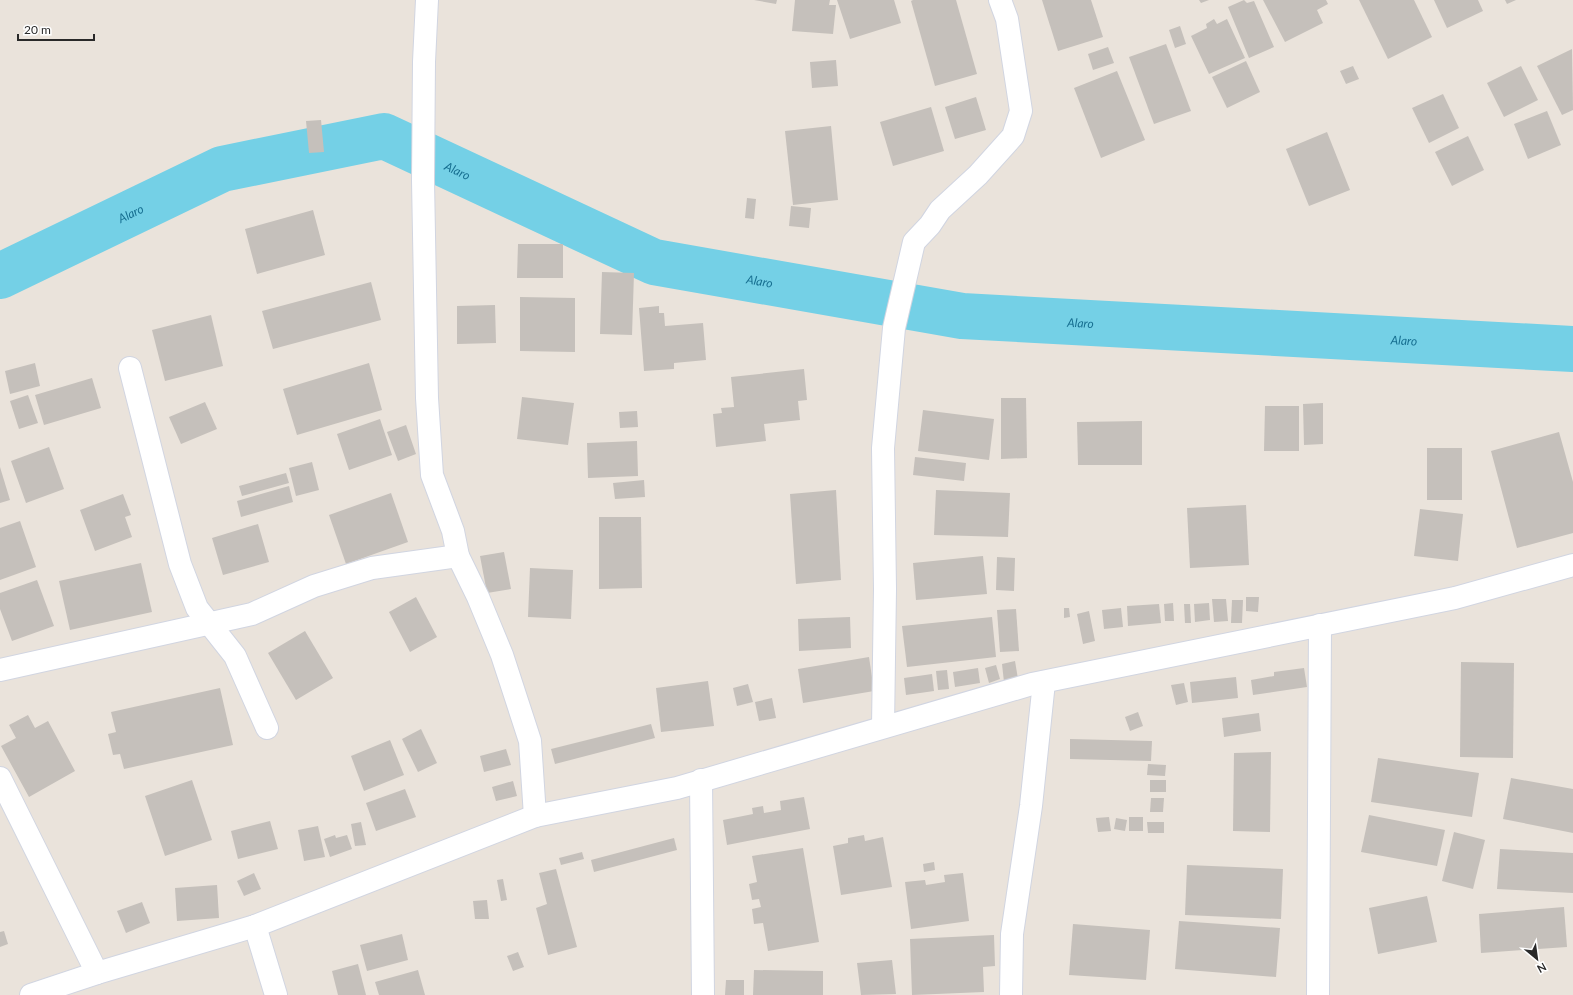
<svg xmlns="http://www.w3.org/2000/svg" width="1573" height="995" viewBox="0 0 1573 995" font-family="Lato,sans-serif">
<style>
.lines{fill:none;stroke-linecap:round;stroke-linejoin:round}
.river{stroke:#74d0e6;stroke-width:46}
.building{fill:#c5c0bb}
.minor-casing{stroke:#d1d5e1;stroke-width:24}
.minor{stroke:#fff;stroke-width:22}
.labels{text-anchor:middle;dominant-baseline:central;stroke-width:4;stroke-linejoin:round;paint-order:stroke}
.water-label{font-size:12px;font-style:italic;fill:#166e90;stroke:#fff}
</style>
<rect width="100%" height="100%" fill="#eae3db"/>
<g class="lines">
<path class="river" id="s1" d="M0,276L222,169L384,136L654,262L962,316L1573,349"/>
</g>
<g class="building">
<polygon points="754,0 777,0 776,4"/>
<polygon points="795,0 830,0 829,5 836,5 833,34 792,31"/>
<polygon points="837,0 894,0 901,23 850,39"/>
<polygon points="913,0 956,0 977,74 935,86 911,1"/>
<polygon points="1042,0 1091,0 1103,37 1058,51"/>
<polygon points="1199,0 1209,0 1201,3"/>
<polygon points="1244,0 1247,3 1254,1 1274,47 1249,58 1228,7"/>
<polygon points="1263,0 1326,0 1328,4 1317,10 1323,23 1285,42"/>
<polygon points="1359,0 1414,0 1432,37 1388,59"/>
<polygon points="1434,0 1478,0 1483,11 1447,28"/>
<polygon points="1505,0 1516,0 1507,4"/>
<polygon points="1214,19 1217,24 1227,19 1245,58 1209,74 1191,36 1207,28 1206,24"/>
<polygon points="1180,26 1186,44 1175,48 1169,30"/>
<polygon points="1166,44 1191,111 1154,124 1129,57"/>
<polygon points="1108,47 1114,63 1093,70 1088,54"/>
<polygon points="1572,49 1573,110 1562,115 1537,66"/>
<polygon points="836,60 838,86 812,88 810,62"/>
<polygon points="1246,61 1260,92 1227,108 1212,77"/>
<polygon points="1353,66 1359,79 1346,84 1340,71"/>
<polygon points="1521,66 1538,100 1504,117 1487,83"/>
<polygon points="1117,71 1145,140 1101,158 1074,88"/>
<polygon points="1443,94 1459,128 1429,143 1412,108"/>
<polygon points="976,97 986,130 955,139 945,107"/>
<polygon points="931,107 944,151 893,166 880,122"/>
<polygon points="1547,111 1561,145 1528,159 1514,124"/>
<polygon points="321,120 324,152 309,153 306,121"/>
<polygon points="831,126 838,200 793,205 785,131"/>
<polygon points="1327,132 1350,190 1309,206 1286,149"/>
<polygon points="1468,136 1484,170 1452,186 1435,152"/>
<polygon points="747,198 756,199 754,219 745,218"/>
<polygon points="791,206 811,208 809,228 789,226"/>
<polygon points="313,210 325,255 257,274 245,229"/>
<polygon points="518,244 563,244 563,278 517,278"/>
<polygon points="602,272 634,273 632,335 600,334"/>
<polygon points="371,282 381,320 273,349 262,311"/>
<polygon points="520,297 575,298 575,352 520,351"/>
<polygon points="495,305 496,343 457,344 457,306"/>
<polygon points="659,306 659,313 664,313 665,326 703,323 706,360 674,363 674,369 644,371 639,308"/>
<polygon points="211,315 223,366 165,381 152,330"/>
<polygon points="35,363 40,386 10,394 5,371"/>
<polygon points="369,363 382,410 297,435 283,389"/>
<polygon points="804,369 807,400 798,401 800,420 764,424 766,441 716,447 713,414 722,413 721,408 734,407 731,377"/>
<polygon points="92,378 101,408 44,425 35,395"/>
<polygon points="28,395 38,423 19,429 10,401"/>
<polygon points="522,397 574,403 568,445 517,439"/>
<polygon points="1001,398 1026,398 1027,458 1001,459"/>
<polygon points="205,402 217,429 181,444 169,417"/>
<polygon points="1323,403 1323,444 1304,445 1303,404"/>
<polygon points="1265,406 1299,406 1299,451 1264,451"/>
<polygon points="923,410 994,419 989,460 918,451"/>
<polygon points="637,411 638,427 620,428 619,412"/>
<polygon points="380,419 392,455 349,470 337,434"/>
<polygon points="1142,421 1142,465 1078,465 1077,422"/>
<polygon points="406,425 416,454 398,461 387,432"/>
<polygon points="1559,432 1573,482 1573,533 1517,548 1491,451"/>
<polygon points="637,441 638,476 588,478 587,443"/>
<polygon points="49,447 64,489 26,503 11,461"/>
<rect x="1427" y="448" width="35" height="52"/>
<polygon points="915,457 966,463 964,481 913,475"/>
<polygon points="312,462 319,490 296,496 289,468"/>
<polygon points="0,467 10,500 0,503"/>
<polygon points="286,473 289,483 242,496 239,486"/>
<polygon points="644,480 645,497 615,499 613,483"/>
<polygon points="289,486 293,502 241,517 237,501"/>
<polygon points="836,490 841,580 796,584 790,494"/>
<polygon points="936,490 1010,493 1008,537 934,535"/>
<polygon points="391,493 408,542 346,564 329,515"/>
<polygon points="123,494 131,515 125,517 132,537 95,551 80,510"/>
<polygon points="1246,505 1249,565 1190,568 1187,508"/>
<polygon points="1420,509 1463,514 1458,561 1414,556"/>
<polygon points="599,517 641,517 642,588 599,589"/>
<polygon points="20,521 36,567 0,580 0,528"/>
<polygon points="258,524 269,562 223,575 212,538"/>
<polygon points="504,552 511,589 487,593 480,556"/>
<polygon points="983,556 987,594 916,600 913,563"/>
<polygon points="997,557 1015,558 1014,591 996,590"/>
<polygon points="141,563 152,612 70,630 59,581"/>
<polygon points="530,568 573,570 571,619 528,617"/>
<polygon points="37,580 54,626 12,641 0,609 0,593"/>
<polygon points="416,597 437,637 410,652 389,612"/>
<polygon points="1246,597 1259,597 1258,612 1246,611"/>
<polygon points="1212,599 1226,599 1228,621 1214,622"/>
<polygon points="1232,600 1243,600 1242,623 1231,623"/>
<polygon points="1173,603 1174,621 1165,621 1164,604"/>
<polygon points="1209,603 1210,620 1195,622 1194,604"/>
<polygon points="1159,604 1161,623 1128,626 1127,606"/>
<polygon points="1184,604 1190,604 1191,623 1185,623"/>
<polygon points="1064,608 1069,608 1070,617 1064,618"/>
<polygon points="1121,608 1123,627 1104,629 1102,610"/>
<polygon points="1016,609 1019,651 1000,652 997,610"/>
<polygon points="1089,611 1095,641 1083,644 1077,614"/>
<polygon points="850,617 851,648 799,651 798,619"/>
<polygon points="992,617 996,657 907,667 902,626"/>
<polygon points="305,631 333,678 296,700 268,653"/>
<polygon points="869,657 874,691 803,703 798,669"/>
<polygon points="1015,661 1018,679 1004,682 1002,664"/>
<polygon points="1461,662 1514,663 1513,758 1460,757"/>
<polygon points="996,665 1000,679 989,683 985,668"/>
<polygon points="978,668 980,683 955,687 953,672"/>
<polygon points="1304,668 1307,687 1253,695 1251,680 1274,676 1274,672"/>
<polygon points="947,670 949,689 938,690 936,671"/>
<polygon points="932,674 934,691 906,695 904,678"/>
<polygon points="1236,677 1238,698 1192,703 1190,682"/>
<polygon points="708,681 714,726 661,732 656,688"/>
<polygon points="1184,683 1188,702 1176,705 1171,685"/>
<polygon points="748,684 753,702 737,706 733,688"/>
<polygon points="220,688 233,745 124,769 120,754 113,755 108,734 116,732 111,712"/>
<polygon points="772,698 776,718 759,721 755,702"/>
<polygon points="1138,712 1143,726 1130,731 1125,717"/>
<polygon points="1259,713 1261,731 1224,737 1222,718"/>
<polygon points="28,715 35,728 48,721 75,771 29,797 1,746 16,738 9,725"/>
<polygon points="651,724 655,738 555,764 551,749"/>
<polygon points="421,729 437,763 418,772 402,739"/>
<polygon points="1070,739 1152,741 1151,761 1070,759"/>
<polygon points="390,740 404,775 364,791 351,756"/>
<polygon points="506,749 511,765 484,772 480,756"/>
<polygon points="1271,752 1270,832 1233,831 1234,753"/>
<polygon points="1378,758 1479,773 1472,817 1371,802"/>
<polygon points="1148,764 1166,765 1165,776 1147,775"/>
<polygon points="1511,778 1573,789 1573,833 1503,819"/>
<polygon points="192,780 212,840 165,856 145,796"/>
<rect x="1150" y="780" width="16" height="12"/>
<polygon points="513,781 517,796 496,801 492,787"/>
<polygon points="405,789 416,817 376,831 366,803"/>
<polygon points="804,797 810,829 727,845 723,820 753,814 752,808 763,806 764,813 781,810 780,801"/>
<polygon points="1151,798 1164,798 1163,812 1150,812"/>
<polygon points="1369,815 1445,830 1437,866 1361,852"/>
<polygon points="1109,817 1111,831 1098,832 1096,818"/>
<rect x="1129" y="817" width="14" height="14"/>
<polygon points="1116,818 1127,820 1125,831 1114,829"/>
<polygon points="270,821 278,849 238,859 231,831"/>
<polygon points="361,822 366,845 355,846 351,824"/>
<polygon points="1147,822 1164,822 1164,833 1148,833"/>
<polygon points="318,826 325,857 304,861 298,830"/>
<polygon points="1454,832 1485,840 1473,889 1442,881"/>
<polygon points="335,835 336,838 347,835 352,849 330,857 324,839"/>
<polygon points="864,835 865,841 883,837 892,887 841,895 833,846 848,843 848,838"/>
<polygon points="674,838 677,850 594,872 591,860"/>
<polygon points="803,848 819,942 768,951 763,923 754,924 752,909 761,907 759,899 752,900 749,884 757,882 752,856"/>
<polygon points="1500,849 1573,853 1573,893 1497,889"/>
<polygon points="582,852 584,859 561,865 559,858"/>
<polygon points="934,862 935,870 924,872 923,864"/>
<polygon points="1187,865 1283,869 1281,919 1185,915"/>
<polygon points="556,869 577,947 548,955 536,908 547,904 539,873"/>
<polygon points="254,873 261,889 244,896 237,881"/>
<polygon points="963,873 969,921 911,929 905,882 925,880 926,885 945,882 944,875"/>
<polygon points="503,879 507,900 501,901 497,880"/>
<polygon points="217,885 219,918 177,921 175,888"/>
<polygon points="1427,896 1437,942 1378,954 1369,908"/>
<polygon points="487,900 489,919 475,919 473,901"/>
<polygon points="142,902 150,923 126,933 117,911"/>
<polygon points="1564,907 1567,947 1481,953 1479,914"/>
<polygon points="1179,921 1280,928 1276,977 1175,969"/>
<polygon points="1073,924 1150,930 1146,980 1069,975"/>
<polygon points="4,931 8,944 0,947 0,932"/>
<polygon points="402,934 408,960 367,971 360,945"/>
<polygon points="994,935 995,966 983,967 984,992 912,995 910,939"/>
<polygon points="518,952 524,967 513,971 507,956"/>
<polygon points="892,960 896,994 861,995 857,963"/>
<polygon points="358,964 366,995 338,995 332,971"/>
<polygon points="418,970 425,995 379,995 375,982"/>
<polygon points="754,970 823,971 823,995 753,995"/>
<polygon points="726,980 744,980 744,995 725,995"/>
</g>
<g class="lines">
<g class="minor-casing">
<g id="minor">
<polyline points="427,0 424,62 423,180 427,398 432,475 453,531 458,556 478,597 502,655 530,741 535,816"/>
<polyline points="130,368 180,564 197,608 235,656 267,728"/>
<polyline points="0,670 252,614 314,586 372,568 458,556"/>
<polyline points="883,727 885,589 883,448 894,328 914,242 930,225 940,210 978,175 1013,136 1021,111 1007,19 1000,0"/>
<polyline points="0,778 97,973"/>
<polyline points="701,780 703,995"/>
<polyline points="255,926 276,995"/>
<polyline points="31,995 97,973 255,926 535,816 677,788 1032,684 1455,598 1573,565"/>
<polyline points="1011,995 1012,934 1031,806 1044,682"/>
<polyline points="1318,995 1320,625"/>
</g>
</g>
<use href="#minor" class="minor"/>
</g>
<g class="labels">
<g class="water-label">
<text stroke="none"><textPath href="#s1" startOffset="493">Alaro</textPath></text>
<text stroke="none"><textPath href="#s1" startOffset="145">Alaro</textPath></text>
<text stroke="none"><textPath href="#s1" startOffset="817">Alaro</textPath></text>
<text stroke="none"><textPath href="#s1" startOffset="1141">Alaro</textPath></text>
<text stroke="none"><textPath href="#s1" startOffset="1465">Alaro</textPath></text>
</g>
</g>
<g transform="translate(1537 959) rotate(151)" stroke="#ffffff" stroke-width="3" paint-order="stroke">
<path d="M0-3L7 15L0 10L-7 15Z" fill="#292929"/>
<text y="-6" font-size="11" font-weight="bold" text-anchor="middle" fill="#292929">N</text>
</g>
<path d="M18 34v6h76v-6" fill="none" stroke="#292929" stroke-width="2"/>
<text x="24" y="34" font-size="12" fill="#292929" stroke="#ffffff" stroke-width="3" paint-order="stroke">20 m</text>
</svg>
